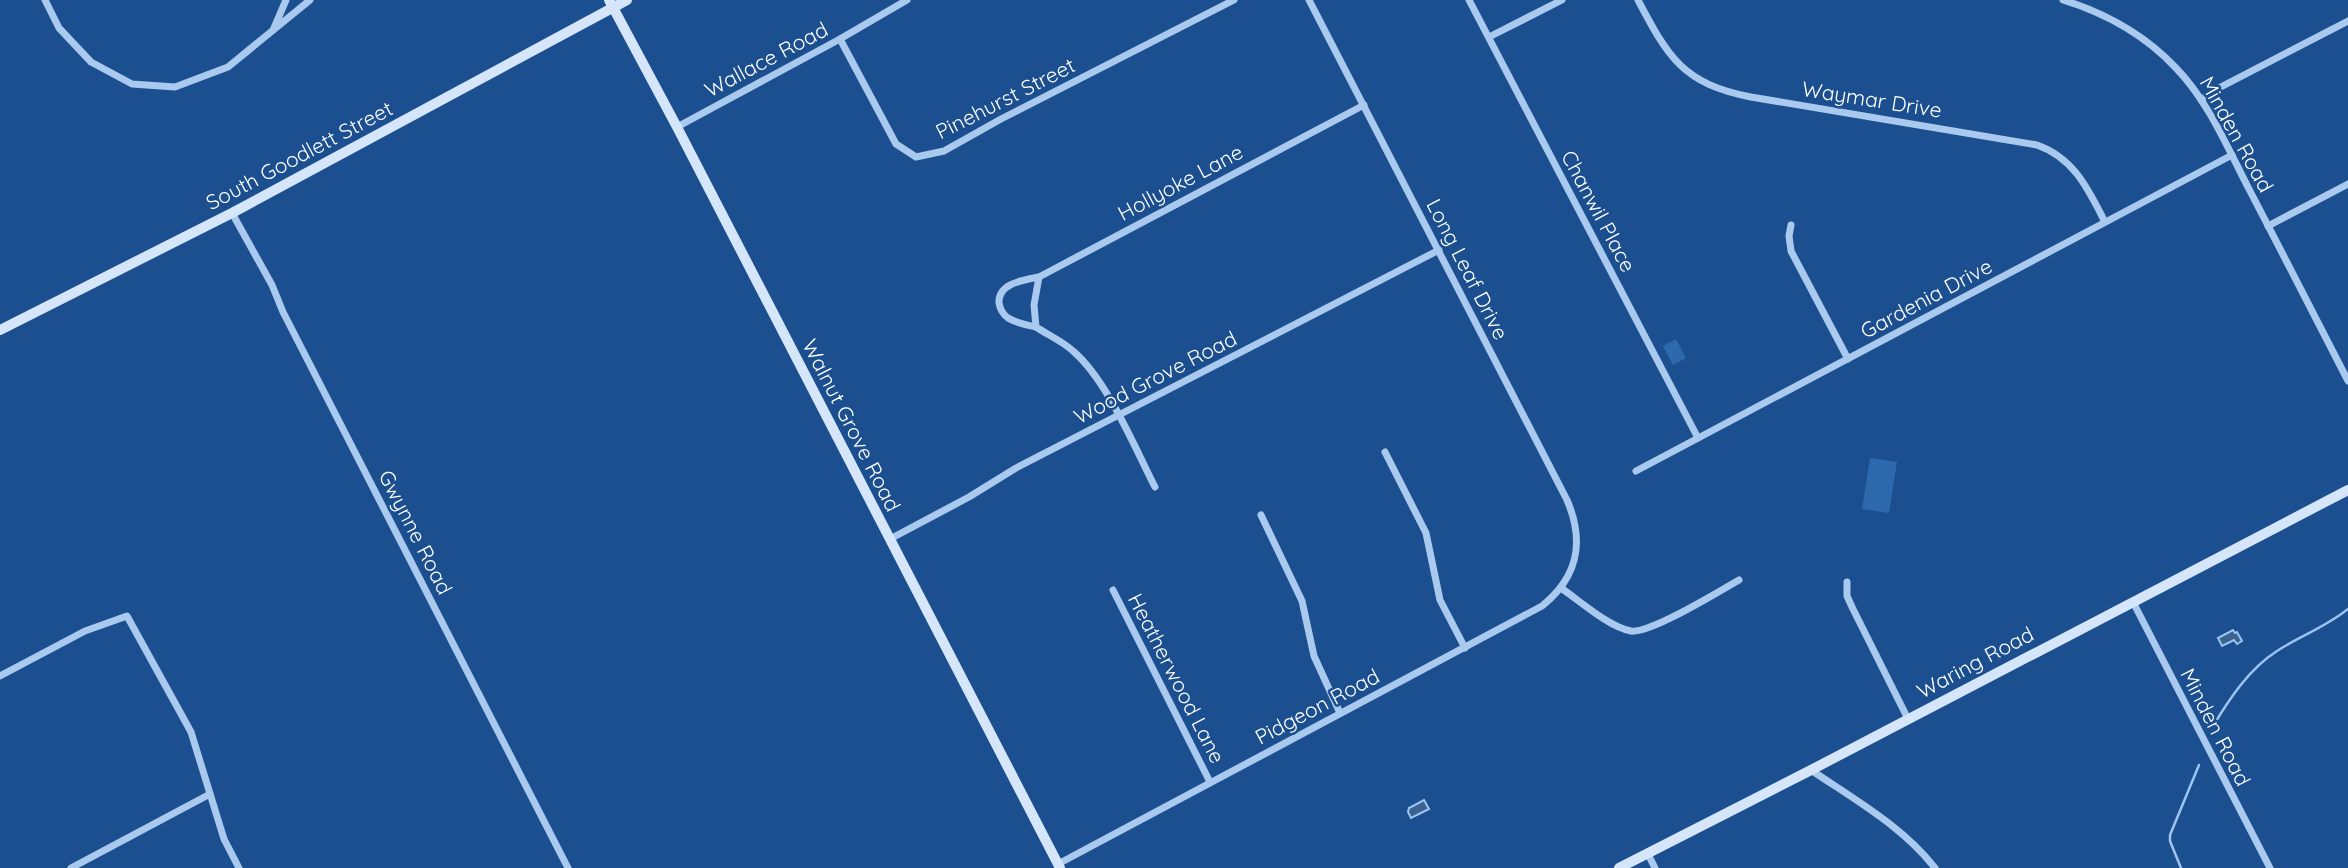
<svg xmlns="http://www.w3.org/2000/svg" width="2348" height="868" viewBox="0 0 2348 868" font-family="Quicksand,sans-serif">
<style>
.green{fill:#2e69ad}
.water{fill:#3c6290;stroke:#9cc4f0;stroke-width:2}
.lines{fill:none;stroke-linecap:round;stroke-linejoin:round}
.stream{stroke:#9cc4f0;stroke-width:2.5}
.street{stroke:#a9c9ee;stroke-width:7}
.secondary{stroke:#d6e6fa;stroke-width:10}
.labels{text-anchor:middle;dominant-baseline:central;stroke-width:5;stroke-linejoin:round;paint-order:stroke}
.street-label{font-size:21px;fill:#fff;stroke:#1b4f8f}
</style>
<rect width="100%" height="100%" fill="#1b4f8f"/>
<g class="green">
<polygon points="1676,339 1686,358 1673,365 1663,346"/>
<polygon points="1870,458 1897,462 1889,513 1862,509"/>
</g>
<g class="water">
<polygon points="2233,630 2235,633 2237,632 2242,641 2237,644 2234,640 2222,646 2218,638"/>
<polygon points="1424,800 1429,809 1411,818 1408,812 1409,808"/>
</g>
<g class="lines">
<g class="stream">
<path d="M2213,726C2230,698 2249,669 2277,651C2300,636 2326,627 2348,609"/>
<polyline points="2181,868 2170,841 2170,835 2199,765"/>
</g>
<g class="street">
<polyline points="45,0 59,28 91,62 132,84 175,87 228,67 310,0"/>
<polyline points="1469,0 1698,438"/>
<path d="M1638,0C1668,57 1683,84 1751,97L2037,145C2074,158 2088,189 2105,222"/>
<path d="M2063,0C2105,13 2145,35 2176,68C2209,102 2228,149 2250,191C2283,254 2315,317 2348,381"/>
<polyline points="274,28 286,0"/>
<polyline points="1489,37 1562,0"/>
<polyline points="840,39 896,144 916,157 944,151 1001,119 1234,0"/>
<polyline points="2201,100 2215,90 2348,21"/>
<polyline points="677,127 840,39 907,0"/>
<polyline points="232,213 272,285 283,312 568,868"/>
<polyline points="1791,225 1789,236 1791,251 1848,359"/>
<polyline points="2268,226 2348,184"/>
<path d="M1036,327C1027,325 1016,323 1008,318C1004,315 1000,309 999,303C998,283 1024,280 1039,277"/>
<polyline points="1385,452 1426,533 1440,600 1465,648"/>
<polyline points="1636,471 2232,155"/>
<path d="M1155,487C1134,446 1107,380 1073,351C1062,341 1048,335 1036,327L1034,305L1039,277L1364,105"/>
<polyline points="1261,515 1302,601 1314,656 1340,713"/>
<polyline points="890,539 969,497 1016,468 1439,250"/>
<polyline points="1847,582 1847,596 1852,607 1908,719"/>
<path d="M1561,588C1580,601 1609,627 1631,631C1650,634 1720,591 1739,580"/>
<polyline points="1113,590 1210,782"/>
<polyline points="2133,602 2270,868"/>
<polyline points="0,676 85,631 127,616 191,732 224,839 239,868"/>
<path d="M1811,770C1855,800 1902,826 1935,868"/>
<polyline points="1648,854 1655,868"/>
<path d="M1058,864L1542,606C1578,577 1585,542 1567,500L1309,0"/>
<polyline points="71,868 210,794"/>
</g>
<g class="secondary">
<polyline points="609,0 677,127 1060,868"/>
<polyline points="0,330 232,213 627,0"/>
<polyline points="1619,868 1811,770 2348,490"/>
</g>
</g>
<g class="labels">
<g class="street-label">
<text transform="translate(766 59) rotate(-28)">Wallace Road</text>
<text transform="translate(1005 98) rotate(-27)">Pinehurst Street</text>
<text transform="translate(1872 99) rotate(9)">Waymar Drive</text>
<text transform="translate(2237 134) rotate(61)">Minden Road</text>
<text transform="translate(299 155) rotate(-28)">South Goodlett Street</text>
<text transform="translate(1180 182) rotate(-28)">Hollyoke Lane</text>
<text transform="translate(1599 211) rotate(62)">Chanwil Place</text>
<text transform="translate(1468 269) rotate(63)">Long Leaf Drive</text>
<text transform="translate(1926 298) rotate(-28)">Gardenia Drive</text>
<text transform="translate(1155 377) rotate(-27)">Wood Grove Road</text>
<text transform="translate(852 425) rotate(63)">Walnut Grove Road</text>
<text transform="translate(416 532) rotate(63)">Gwynne Road</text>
<text transform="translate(1975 662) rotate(-28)">Waring Road</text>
<text transform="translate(1177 678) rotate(63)">Heatherwood Lane</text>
<text transform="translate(1317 706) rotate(-28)">Pidgeon Road</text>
<text transform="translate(2216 727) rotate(63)">Minden Road</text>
</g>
</g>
</svg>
